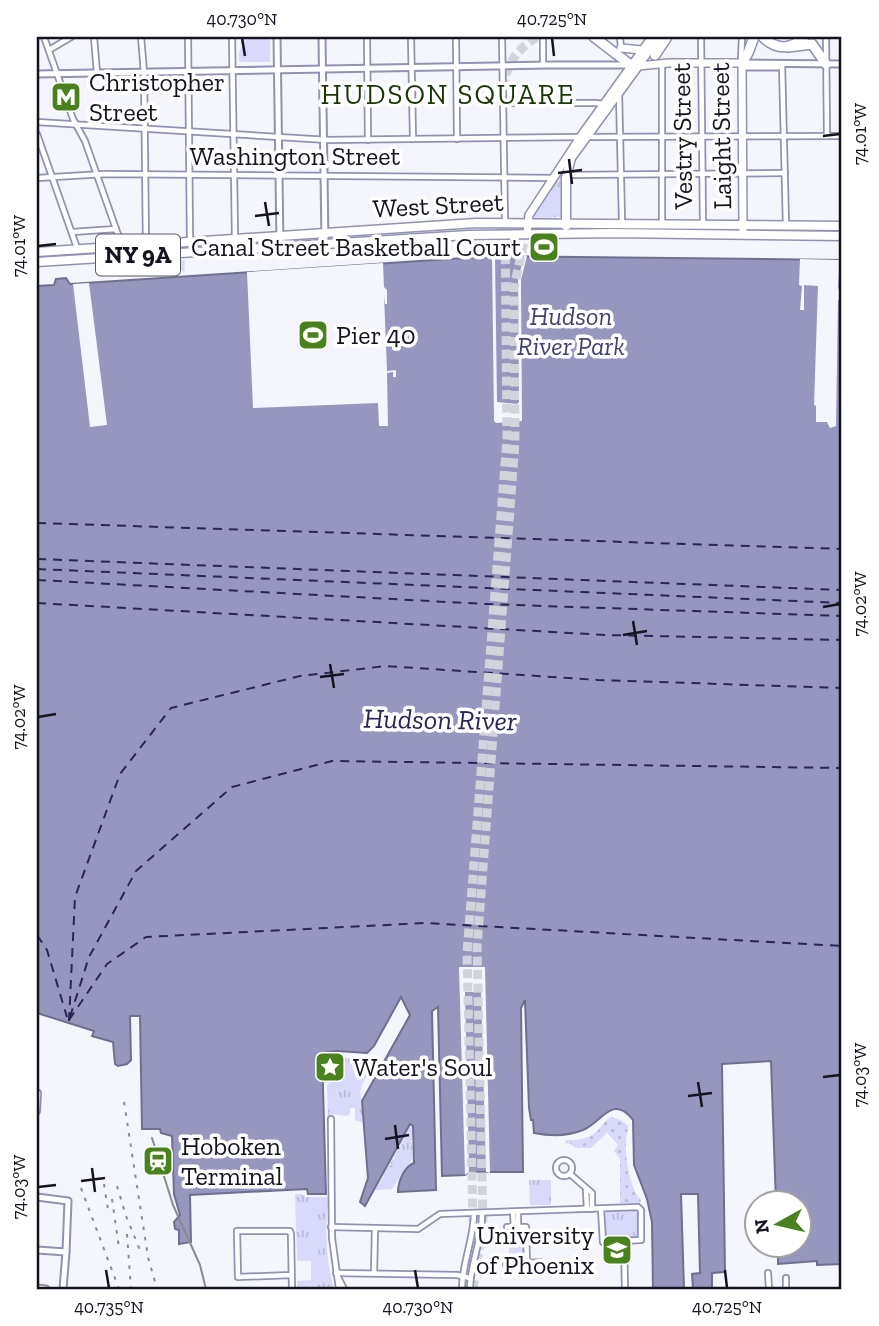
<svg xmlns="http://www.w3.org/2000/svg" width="879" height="1326" font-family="'Zilla Slab',serif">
<defs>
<pattern id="grass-tufts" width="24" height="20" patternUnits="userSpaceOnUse" patternTransform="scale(1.75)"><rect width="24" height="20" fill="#d9dafb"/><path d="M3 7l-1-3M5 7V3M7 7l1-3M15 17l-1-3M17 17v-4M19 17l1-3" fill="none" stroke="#b9bad7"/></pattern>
<pattern id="garden-dots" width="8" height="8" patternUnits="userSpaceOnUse" patternTransform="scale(1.75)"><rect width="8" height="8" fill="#d9dafb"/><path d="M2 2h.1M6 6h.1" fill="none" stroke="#b9bad7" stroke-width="1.8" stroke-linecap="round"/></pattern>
</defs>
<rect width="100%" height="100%" fill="#f5f5fd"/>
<g fill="url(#grass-tufts)">
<path d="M563 168V217L532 218 531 217Z"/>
<path d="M371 1056 377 1059C373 1069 363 1078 361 1089 359 1096 364 1115 364 1123L355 1120V1108H350V1114L347 1116 331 1114 328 1123 327 1086 335 1073 334 1057 368 1060Z"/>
<path d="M410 1126 412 1127V1140L410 1141 412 1142 413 1158 392 1189 375 1190 379 1183 381 1184 380 1182 383 1177 385 1178 383 1175 389 1165H392L390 1163 392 1159H395L394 1157 399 1146H402L400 1145 403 1140 405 1141 403 1139Z"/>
<path d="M529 1180H551V1205H530Z"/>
<path d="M295 1194H302L305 1197H329C325 1228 325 1259 334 1289H297V1281L311 1280V1261H297Z"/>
<path d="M605 1211H637L638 1237 606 1238Z"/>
<path d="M512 1229 524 1232 525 1261 523 1264H512L509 1261V1232Z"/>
</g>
<g fill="url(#garden-dots)">
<path d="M185 260 184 273 183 271 161 272V274L134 272 132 265Z"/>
<path d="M611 1117 621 1120 628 1126C628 1132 626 1137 626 1142 625 1156 630 1190 641 1200L640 1203H620V1159L614 1151 618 1145 607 1133 591 1148H576L571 1144 565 1143 566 1140C578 1140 591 1139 599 1129 604 1123 605 1120 611 1117Z"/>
</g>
<path fill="#d9dafb" d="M245 37H248L244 43 250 37H270V62H239V52L243 44 240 43Z"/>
<path fill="#9696be" stroke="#6f6f8f" stroke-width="2" d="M495 256 842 260V1264L817 1265V1261L778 1264V1246H798V1204L776 1203 771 1061 722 1064 725 1272 712 1273V1289H693L692 1274 700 1273 698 1194H681L684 1289H653L652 1222 647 1199 634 1165 633 1120C613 1093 601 1123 583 1130 568 1136 549 1136 534 1133L533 1120H531L529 1108 525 1000 521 1008 523 1172H469L465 1175 442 1176 438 1007 432 1011 436 1190 398 1192C398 1181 405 1166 414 1163L413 1126 410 1124 365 1206 360 1202 368 1178 362 1101 410 1015 401 997 374 1046 367 1053 337 1051 322 1053 326 1194H308L307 1189 190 1195 191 1242 179 1244V1230L175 1229 174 1222 180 1215 174 1194 172 1136 161 1133 160 1129H142L140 1016H130L131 1060 127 1064 118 1066 115 1064 113 1042 92 1036 94 1031 37 1013V286L54 285 56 279 66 278 70 284Z"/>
<g fill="#f5f5fd">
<path d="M524 255 527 256 521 280 522 421 496 423 494 421 492 256H495L497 402 517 404 519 402 518 280Z"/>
<path d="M800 259 842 260V269L839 270 838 290 840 285 841 290V300H838L836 426 830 428 827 422H816V406L814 405 818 286 804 285V310H800L802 286 799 285Z"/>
<path d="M383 263 384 287 387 290V304H385L384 295 387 371 396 370V377H393V372L387 373 388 426H379L378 403 253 408 247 272Z"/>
<path d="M89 283 107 425 90 427 73 284Z"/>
<path d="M459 967H485L490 1173 486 1172 481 992H465L469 1172 465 1175Z"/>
</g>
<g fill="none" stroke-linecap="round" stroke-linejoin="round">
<g stroke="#2b2557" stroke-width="2" stroke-dasharray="9 7" stroke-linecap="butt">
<path d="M37 523 842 549"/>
<path d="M37 559 842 590"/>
<path d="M37 569 842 603"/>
<path d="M37 580 485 604 842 616"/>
<path d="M37 603 606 635 842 640"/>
<path d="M37 935 47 950 67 1017"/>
<path d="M70 1017 89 957 136 871 232 787 332 761 842 768"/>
<path d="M69 1020 107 964 146 937 425 923 842 946"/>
<path d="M69 1021 75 897 120 774 171 708 300 676 386 666 598 680 842 688"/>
</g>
<g stroke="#d3d3dc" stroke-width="9" stroke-dasharray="9 4.5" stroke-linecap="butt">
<path d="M503 88C507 64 516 50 537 37"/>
<path d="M550 188 571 160"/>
<path d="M473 1221 467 953 507 438 505 218"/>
<path d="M483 1222 477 947 515 442 514 288 527 227"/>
<path d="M473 1289 481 1236"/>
</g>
<g stroke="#9192b3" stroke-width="8">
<g id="minor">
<path d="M44 37 73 119 85 141 122 246"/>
<path d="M94 37 97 73"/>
<path d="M141 37 144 72 146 244"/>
<path d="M188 37 190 241"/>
<path d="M232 37 235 238"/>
<path d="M367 37 368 140"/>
<path d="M411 37 413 139"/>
<path d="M456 37 457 139"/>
<path d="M502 37 505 222"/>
<path d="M543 37V65"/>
<path d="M620 37 621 48"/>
<path d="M701 37 703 226"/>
<path d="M826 37 827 136"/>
<path d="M49 50 71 37"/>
<path d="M741 60 742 37"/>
<path d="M782 64 786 225"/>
<path d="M662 67V223"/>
<path d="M619 92 622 222"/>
<path d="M503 103H596L603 104"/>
<path d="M37 122 328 140 579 137"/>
<path d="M37 134 77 248"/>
<path d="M588 137 842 136"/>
<path d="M567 175 785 173"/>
<path d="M37 178 104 174 553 178"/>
<path d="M72 232 116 229"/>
<path d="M37 1111 38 1093"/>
<path d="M331 1119 332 1238 339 1289"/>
<circle cx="564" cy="1168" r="8"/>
<path d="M570 1174 592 1193V1209"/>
<path d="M586 1190 587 1209"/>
<path d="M513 1212 514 1227"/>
<path d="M518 1212V1227"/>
<path d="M331 1227 418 1229 440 1214 638 1207 641 1210V1240L603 1242 601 1209"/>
<path d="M507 1227H526L527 1264"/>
<path d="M624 1242 625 1289"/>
<path d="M506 1265 540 1262"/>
<path d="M336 1273 457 1275 470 1278"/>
<path d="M374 1273 375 1228"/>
<path d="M768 1273 769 1289"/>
<path d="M291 1275 238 1277 237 1231H290L291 1234 292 1289"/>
<path d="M338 1277 344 1289"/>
<path d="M786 1278V1289"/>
<path d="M462 1289C462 1263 474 1239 474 1213"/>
<path d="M470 1289C470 1263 483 1239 482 1213"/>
</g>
</g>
<g stroke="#9192b3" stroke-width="9">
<g id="tertiary">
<path d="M322 37 325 243"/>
<path d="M37 1197 68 1201 66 1252"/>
<path d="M37 1288 46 1289"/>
</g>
</g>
<g stroke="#9192b3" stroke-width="9">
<g id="secondary">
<path d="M277 37 280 246"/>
<path d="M742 63 842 64"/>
<path d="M742 67H778L782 64"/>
<path d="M37 74 548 65H629"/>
<path d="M37 1250 66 1252 63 1289"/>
</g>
</g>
<g stroke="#9192b3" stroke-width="10">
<g id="primary">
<path d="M621 48 642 50"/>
<path d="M638 66 669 63H742L743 231"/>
<path d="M638 66 659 37"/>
<path d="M527 233 529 215 583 133 652 37"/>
</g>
</g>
<g stroke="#9192b3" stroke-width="11">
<g id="trunk">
<path d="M566 226V178L571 158 638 66"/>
<path d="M37 252 476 223 842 226"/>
<path d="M37 262 468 235 614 233 842 236"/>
</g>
</g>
<g stroke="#9192b3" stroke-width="12">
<g id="motorway">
<path d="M594 37 632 66"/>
<path d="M763 37C776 50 791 50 804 37"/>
<path d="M788 47 812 44 826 64"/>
<path d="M655 55 667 37"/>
<path d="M742 63 748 53 754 37"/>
</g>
</g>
<use href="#minor" stroke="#fff" stroke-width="4.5"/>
<use href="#tertiary" stroke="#fff" stroke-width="5"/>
<use href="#secondary" stroke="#fff" stroke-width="5"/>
<use href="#primary" stroke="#fff" stroke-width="7"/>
<use href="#trunk" stroke="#fff" stroke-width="8"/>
<use href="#motorway" stroke="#fff" stroke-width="9"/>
<path stroke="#8a8a94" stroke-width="2" d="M152 1138 173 1205 200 1265 206 1289"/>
<g stroke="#8a8a94" stroke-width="2" stroke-dasharray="3.5 7" stroke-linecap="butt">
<path d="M124 1102 148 1257 157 1289"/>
<path d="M104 1184 108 1210"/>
<path d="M117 1186 126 1216 142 1255"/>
<path d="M81 1188 119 1289"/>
<path d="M112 1199 119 1248"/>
<path d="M127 1234 131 1289"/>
</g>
</g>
<path fill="none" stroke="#141320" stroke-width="2.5" d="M242 38 245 56M552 38 554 56M823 136 840 134M569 159 572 184M558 173 582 170M265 202 269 226M255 216 279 213M38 246 56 244M823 607 840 604M633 621 637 645M623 635 647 631M330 664 334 688M320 677 344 674M38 717 56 714M823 1077 840 1075M698 1082 702 1107M688 1096 712 1093M395 1125 398 1149M385 1139 409 1135M92 1168 95 1192M81 1181 105 1178M38 1187 56 1185M106 1270 109 1288M415 1270 418 1288M725 1270 727 1288"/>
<defs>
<g id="metro-square" transform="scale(1.575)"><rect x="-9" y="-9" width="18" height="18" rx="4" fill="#49821d" stroke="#fff"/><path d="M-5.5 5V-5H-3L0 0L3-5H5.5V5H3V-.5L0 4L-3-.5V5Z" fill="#fff"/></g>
<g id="stadium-square" transform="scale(1.575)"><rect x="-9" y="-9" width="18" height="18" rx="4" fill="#49821d" stroke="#fff"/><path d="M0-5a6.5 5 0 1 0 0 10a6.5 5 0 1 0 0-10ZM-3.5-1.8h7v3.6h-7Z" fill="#fff"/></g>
<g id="sight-square" transform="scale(1.575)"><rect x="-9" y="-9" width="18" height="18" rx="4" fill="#49821d" stroke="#fff"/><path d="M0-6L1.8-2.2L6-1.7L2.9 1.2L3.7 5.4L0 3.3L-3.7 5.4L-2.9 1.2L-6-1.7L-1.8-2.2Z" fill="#fff"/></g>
<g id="station-square" transform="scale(1.575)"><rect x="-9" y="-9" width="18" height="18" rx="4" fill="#49821d" stroke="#fff"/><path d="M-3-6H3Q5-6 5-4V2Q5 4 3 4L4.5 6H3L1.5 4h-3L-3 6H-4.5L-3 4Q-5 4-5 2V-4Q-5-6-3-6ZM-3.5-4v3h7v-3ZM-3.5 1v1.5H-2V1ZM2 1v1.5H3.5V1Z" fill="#fff"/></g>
<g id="university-square" transform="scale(1.575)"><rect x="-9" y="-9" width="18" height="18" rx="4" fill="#49821d" stroke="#fff"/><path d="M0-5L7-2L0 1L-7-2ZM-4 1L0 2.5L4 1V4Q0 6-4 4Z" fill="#fff"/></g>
</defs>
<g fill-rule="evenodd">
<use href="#metro-square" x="66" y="97"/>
<use href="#stadium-square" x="544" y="247"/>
<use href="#stadium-square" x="313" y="335"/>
<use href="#sight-square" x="330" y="1067"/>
<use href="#station-square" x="158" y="1161"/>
<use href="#university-square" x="617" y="1250"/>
</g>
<g text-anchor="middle" stroke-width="7" stroke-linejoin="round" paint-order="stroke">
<rect fill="#fff" stroke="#5a5a63" stroke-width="2" x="96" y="234.5" width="84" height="41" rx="5"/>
<g font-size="24" font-weight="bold" fill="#141320">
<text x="138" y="263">NY 9A</text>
</g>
<g font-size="26" fill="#141320" stroke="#fff" text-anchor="start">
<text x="89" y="91">Christopher<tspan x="89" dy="30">Street</tspan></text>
<text x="521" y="256" text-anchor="end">Canal Street Basketball Court</text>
<text x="336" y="344">Pier 40</text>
<text x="353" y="1076">Water's Soul</text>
<text x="181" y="1155">Hoboken<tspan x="181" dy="30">Terminal</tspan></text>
<text x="594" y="1244" text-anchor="end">University<tspan x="594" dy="30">of Phoenix</tspan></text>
</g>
<g font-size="26" fill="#141320" stroke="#fff">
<text transform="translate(682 136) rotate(-91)" y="9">Vestry Street</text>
<text transform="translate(721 136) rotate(-91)" y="9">Laight Street</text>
<text x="295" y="165">Washington Street</text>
<text transform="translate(438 205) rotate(-3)" y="9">West Street</text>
</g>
<g font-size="26" font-style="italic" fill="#433f74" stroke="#fff">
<text x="571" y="325">Hudson<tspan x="571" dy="30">River Park</tspan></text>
</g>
<g font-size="28" letter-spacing="2" fill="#1b3606" stroke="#fff">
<text x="448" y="104">HUDSON SQUARE</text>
</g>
<g font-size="28" font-style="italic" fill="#2b2557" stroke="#fff">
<text transform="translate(440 719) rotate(1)" y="10">Hudson River</text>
</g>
</g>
<rect width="879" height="1326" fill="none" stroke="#ffffff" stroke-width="77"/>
<g transform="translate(778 1224) rotate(262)"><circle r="33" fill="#ffffff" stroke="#a1a1a6" stroke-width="2"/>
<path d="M0-5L12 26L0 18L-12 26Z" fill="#49821d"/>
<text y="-10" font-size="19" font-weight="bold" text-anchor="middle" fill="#141320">N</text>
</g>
<rect x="38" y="38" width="802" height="1250" fill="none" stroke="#141320" stroke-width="2.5"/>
<g font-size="18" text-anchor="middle" fill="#141320">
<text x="242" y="25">40.730°N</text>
<text x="552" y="25">40.725°N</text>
<text transform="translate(860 134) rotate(-90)" y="6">74.01°W</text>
<text transform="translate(19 246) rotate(-90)" y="6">74.01°W</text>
<text transform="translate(860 604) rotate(-90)" y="6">74.02°W</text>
<text transform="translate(19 717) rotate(-90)" y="6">74.02°W</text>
<text transform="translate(860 1075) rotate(-90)" y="6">74.03°W</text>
<text transform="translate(19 1187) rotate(-90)" y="6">74.03°W</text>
<text x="109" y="1313">40.735°N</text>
<text x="418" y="1313">40.730°N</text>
<text x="727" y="1313">40.725°N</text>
</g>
</svg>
